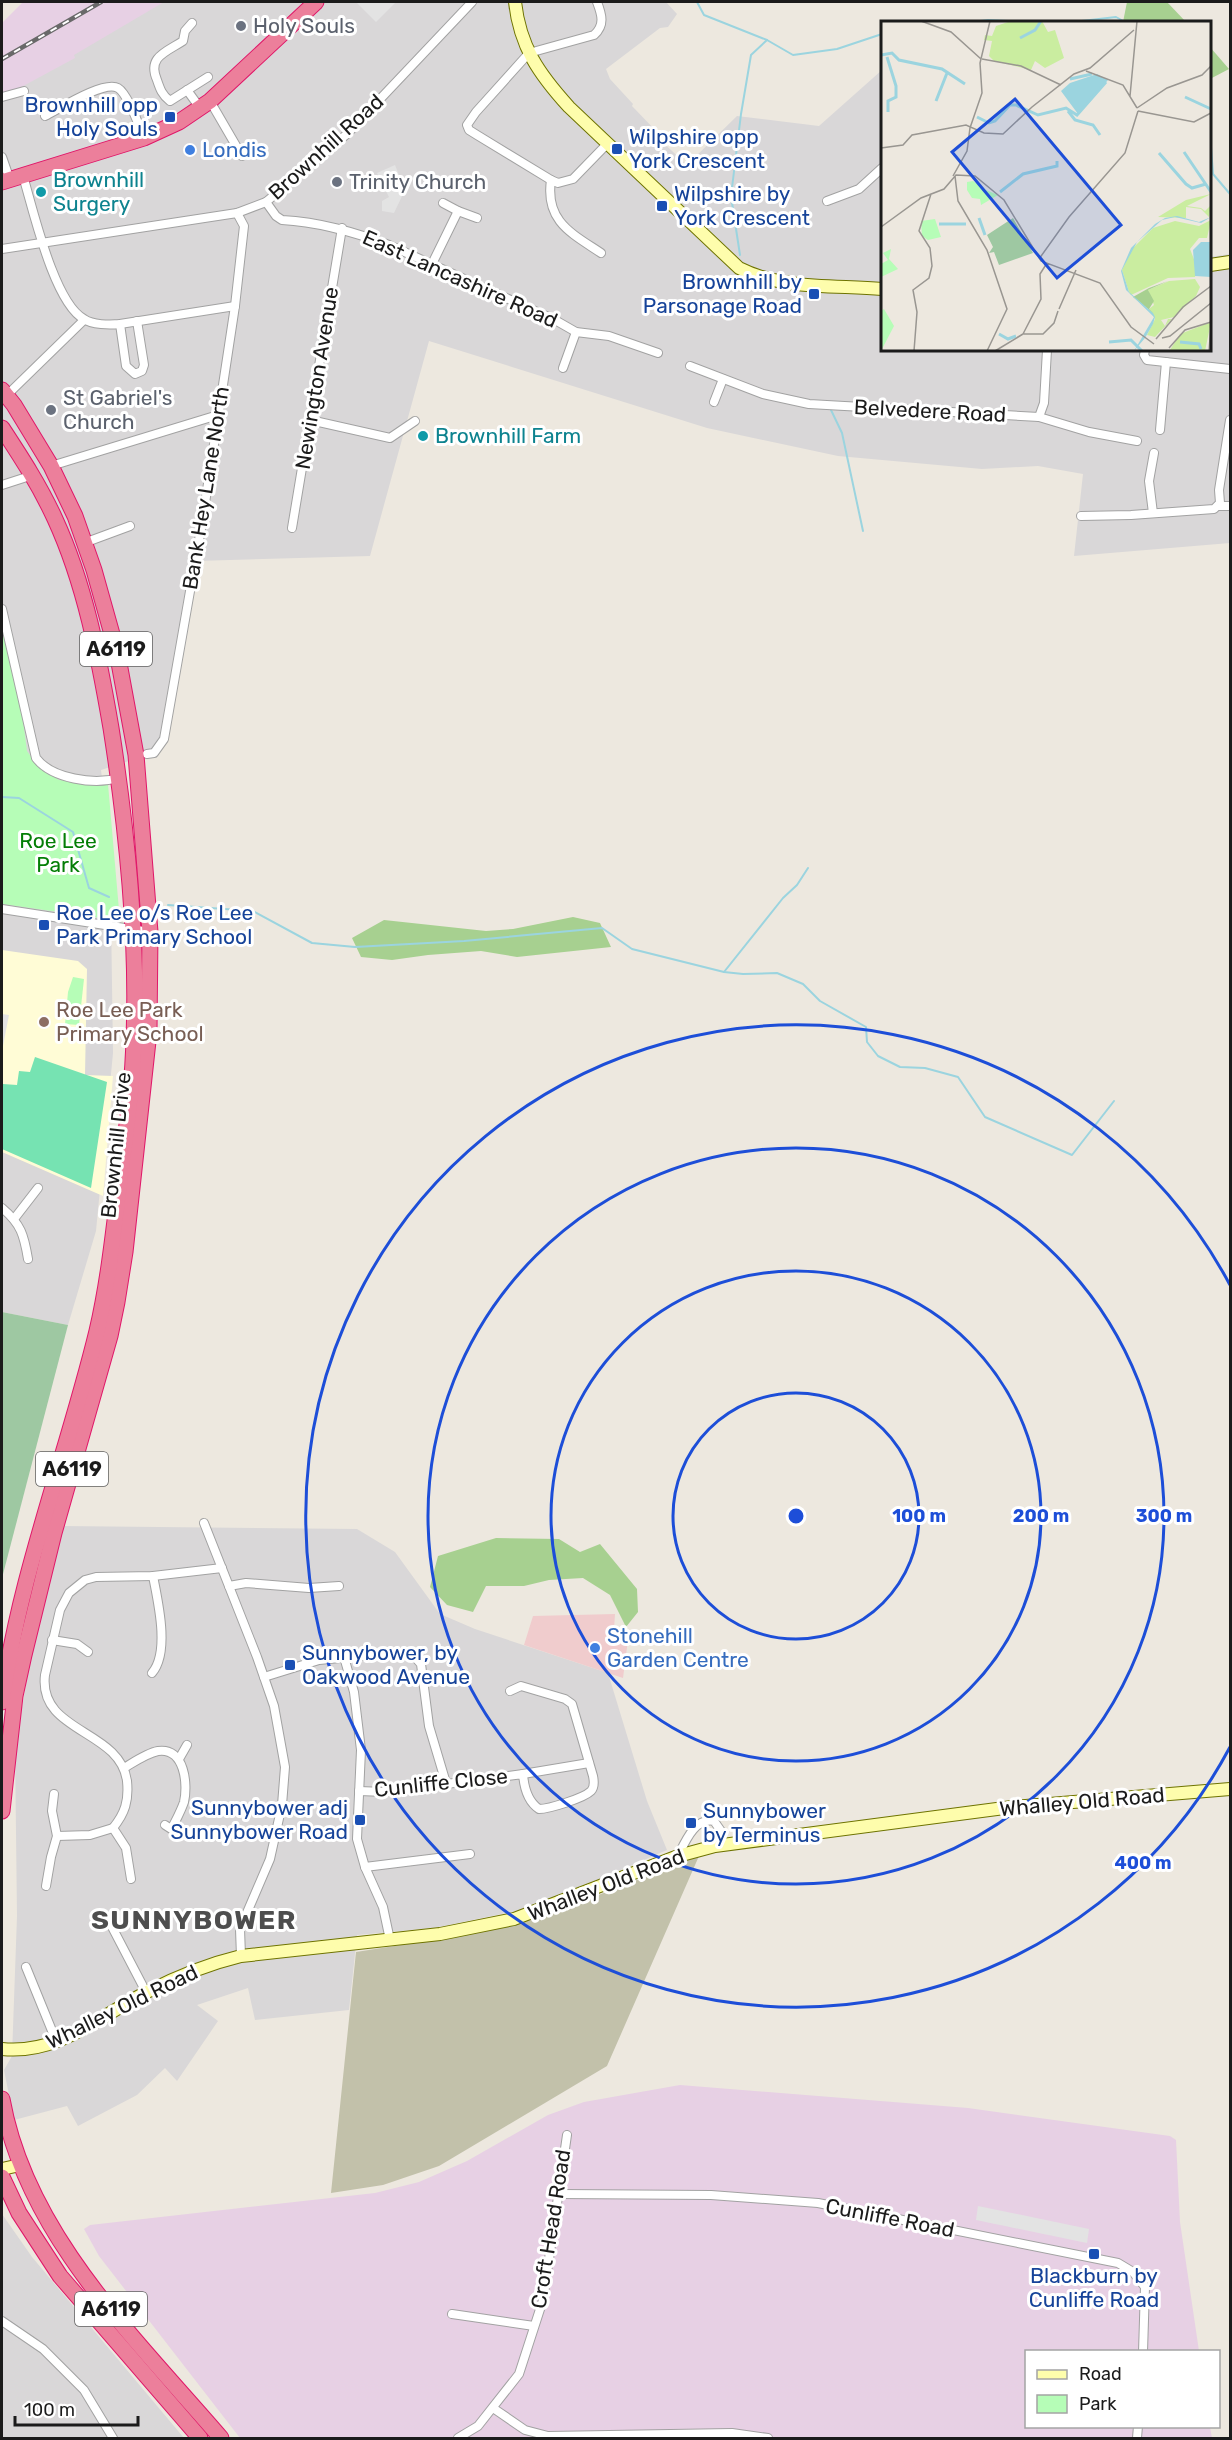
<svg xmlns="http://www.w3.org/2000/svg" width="1232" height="2440" font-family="Rubik,sans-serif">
<rect width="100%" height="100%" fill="#ede8df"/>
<g fill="#d9d7d8">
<path d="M137 2H666L677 14 668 27 660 28 606 69 610 79 633 104 632 106 658 133 656 136 687 165 737 116 819 126 882 70V350H1210V257L1230 254V543L1074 556 1083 474 1038 466 982 469 838 456 707 428 429 341 370 556 195 561 165 734 154 753 101 770 110 845 113 1053 96 1231 68 1325 2 1312V84Z"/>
<path d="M61 1526 357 1529 395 1552 440 1614 475 1629 608 1673 647 1801 667 1850 563 1895 521 1910 434 1928 357 1935 349 2010 255 2020 248 1988 197 2005 218 2021 177 2081 165 2068 137 2095 78 2126 67 2106 14 2120 4 2070 12 2056 17 1916 15 1748 32 1649Z"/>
<path d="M2 2214 32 2257 184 2438H2Z"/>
</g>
<path fill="#f0cccd" d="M615 1614 614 1629 629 1632 623 1678 524 1645 533 1616Z"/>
<g fill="#e7d0e4">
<path d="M23 2H164L74 55 75 58 14 91 2 93V23Z"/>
<path d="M680 2085 968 2108 1170 2136 1176 2140 1180 2222 1199 2351 1026 2352V2426L1210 2427 1212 2438H240L99 2256 84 2229 90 2225 375 2193 419 2182 467 2161 548 2115 584 2102Z"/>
</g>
<path fill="#fffcd6" d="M2 950 78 961 87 969 85 1075 113 1076 103 1196 2 1152Z"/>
<path fill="#c2c1aa" d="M699 1856 607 2066 439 2166 383 2185 331 2193 356 1952 478 1933 539 1918Z"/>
<g fill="#a7d090">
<path d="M1127 2H1167L1186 22H1123Z"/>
<path d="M1210 47 1229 69 1210 79Z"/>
<path d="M573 917 600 923 611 947 517 957 481 951 428 955 392 960 361 957 352 938 384 920 486 931 513 929Z"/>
<path d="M496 1538 559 1539 580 1552 600 1544 637 1589 638 1612 626 1627 610 1595 583 1578 549 1580 524 1586H486L473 1612 447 1605 430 1587 438 1556Z"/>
</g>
<path fill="#9ec8a2" d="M2 1312 68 1325 2 1578Z"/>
<g fill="#b6fdb7">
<path d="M2 623 21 705 27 751 37 765 59 780 108 784 119 910 115 920 2 904Z"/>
<path d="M73 977 84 979 79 1025 65 1024 68 992Z"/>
</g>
<path fill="#76e3b2" d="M35 1057 107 1082 91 1188 2 1149V1087L3 1084 17 1085 19 1071 30 1072Z"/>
<g fill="#e3e3e3">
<path d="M356 2H396L376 22Z"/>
<path d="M395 165 405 190 394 213 382 211V201L389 197 377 173Z"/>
<path d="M2 1014 9 1015 2 1051Z"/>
<path d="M978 2206 1089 2229 1087 2243 976 2220Z"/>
</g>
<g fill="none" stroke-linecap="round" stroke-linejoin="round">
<g stroke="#9bd4df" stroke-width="2">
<path d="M697 2 704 15 767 40 793 55 837 49 882 34"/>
<path d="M973 22 988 20 1031 22"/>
<path d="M1073 22 1116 17 1125 22"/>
<path d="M1210 134 1213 174 1230 194"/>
<path d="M740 255 731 196 741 114 751 55 767 40"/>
<path d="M831 410 842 433 863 531"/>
<path d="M2 797 19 798 73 832 89 888 109 897"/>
<path d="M168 905 253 911 312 943 355 947 464 941 602 928 632 949 724 972 743 974 777 973 803 984 820 1001 866 1027 867 1042 878 1056 900 1067 925 1068 958 1077 985 1117 1072 1155 1114 1101"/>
<path d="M724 972 783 898 797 885 808 868"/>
</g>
<g stroke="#a2a2a2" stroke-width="10">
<g id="street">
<path d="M192 23 185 31 183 41C166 52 147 57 157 80 160 89 162 95 170 101L208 77"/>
<path d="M187 90 200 108"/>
<path d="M2 97 24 91"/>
<path d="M210 101 242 156"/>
<path d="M45 116C59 109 104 80 118 88 128 94 139 126 144 138"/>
<path d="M2 157 10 180"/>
<path d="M23 176C33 209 54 303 84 319 92 325 110 325 120 324L235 306"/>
<path d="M551 180 477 135 469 130 467 125 476 112 529 53 594 35C605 25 602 15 597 2"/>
<path d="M827 201 859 189 882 168"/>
<path d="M266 202 276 216 282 220C320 222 354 232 389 245L555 320 576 332 609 336 658 353"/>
<path d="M443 203 458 211 477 218"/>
<path d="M2 249 237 213 266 202 347 134 472 2"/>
<path d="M601 253C571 233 545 221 551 180L558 183 573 179 608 143"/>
<path d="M432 264 458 211"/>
<path d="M120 324 126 366 135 374 142 371 144 365 137 321"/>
<path d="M1145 350 1144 355 1147 360 1230 369"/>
<path d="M690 366 763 394 809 404 1039 417 1089 432 1137 441"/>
<path d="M563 368 576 332"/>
<path d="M6 396 84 320"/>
<path d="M714 402 723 379"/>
<path d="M1039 417 1044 403 1047 350"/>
<path d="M310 420 390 438 415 421"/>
<path d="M1160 430 1166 362"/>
<path d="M51 466 218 415"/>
<path d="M2 485 33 475"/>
<path d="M1218 506H1230"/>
<path d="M1153 513 1149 481 1154 453"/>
<path d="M1081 516 1131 515 1214 509 1220 503 1219 490 1230 420"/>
<path d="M292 528 342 228"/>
<path d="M84 543 130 526"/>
<path d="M2 609 36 758C52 779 94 785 119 778"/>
<path d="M147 754 154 753 164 739 202 523 235 306 244 226 237 213"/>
<path d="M2 909 150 932"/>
<path d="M2 1208C21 1224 24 1235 28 1259"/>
<path d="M14 1219 38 1188"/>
<path d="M204 1523 257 1657 274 1706 285 1767 282 1805 270 1859 240 1929 241 1956"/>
<path d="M229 1586 246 1583 309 1588 339 1586"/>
<path d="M52 1640 77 1644 88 1652"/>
<path d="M344 1657 354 1692 361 1750 357 1839 365 1867 383 1907 390 1940"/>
<path d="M152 1673C170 1652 158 1602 153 1576"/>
<path d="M264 1677 319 1660 403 1652 413 1655 421 1664 429 1726 446 1783"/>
<path d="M179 1759 187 1745"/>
<path d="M124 1768C134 1762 147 1753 158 1751 185 1747 188 1785 184 1802 181 1811 176 1820 172 1828"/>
<path d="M523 1774 589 1763"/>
<path d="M359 1791 385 1792 523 1774C524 1787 527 1801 539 1809 549 1809 584 1798 591 1791 595 1787 594 1781 593 1776L572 1704 565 1699 521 1686 510 1691"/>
<path d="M165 1825 179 1834"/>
<path d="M113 1828C125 1813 129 1801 127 1781 120 1729 38 1733 45 1675L60 1610 69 1593 85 1580 96 1577 153 1576 222 1568"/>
<path d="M57 1836 90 1835 113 1828 126 1848 131 1879"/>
<path d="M678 1856C685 1842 695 1817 714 1821L721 1831 715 1846"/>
<path d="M365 1867 470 1854"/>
<path d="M46 1886 51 1857 57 1836 52 1811 54 1794"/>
<path d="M111 1925 146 1992"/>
<path d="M26 1967 57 2043"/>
<path d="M559 2194 711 2195 818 2203 1118 2263 1133 2272 1145 2287 1143 2352"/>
<path d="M452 2314 534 2326"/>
<path d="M2 2321 43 2349 84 2390 113 2438"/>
<path d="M493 2408 525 2430 548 2436 732 2433 768 2438"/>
<path d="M458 2438 478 2426 519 2374 543 2300 567 2135"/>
<path d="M1137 2438 1138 2426"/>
</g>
</g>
<g stroke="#6e7300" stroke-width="14">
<g id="secondary">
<path d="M515 2C520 47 539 74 569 107L739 268C782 290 836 285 882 289"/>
<path d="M1210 265 1230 262"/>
<path d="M2 2049C59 2055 99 2016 147 1992 178 1976 208 1964 241 1956L440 1934 514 1919 678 1856 715 1846 1012 1807 1230 1789"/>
<path d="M2 2169 20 2165"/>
</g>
</g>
<g stroke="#e01769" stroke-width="17">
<g id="highway">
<path d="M2 182 144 138 179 122 210 101 316 2"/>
<path d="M2 390 14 405 51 466 75 516 94 570 117 652 136 755 150 932 149 1032 125 1252 117 1302 110 1336 54 1533 24 1655 15 1696 2 1811"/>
<path d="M2 428C21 457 40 486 55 519 85 584 99 658 111 728 127 830 138 934 134 1037 133 1088 125 1138 119 1188 113 1236 108 1284 97 1331 67 1455 19 1575 2 1702"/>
<path d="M2 2099C26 2234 135 2338 221 2438"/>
<path d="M2 2177 19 2213 60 2276 200 2438"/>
</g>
</g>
<use href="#street" stroke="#fff" stroke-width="8"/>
<use href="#secondary" stroke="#fefdac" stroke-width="12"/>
<use href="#highway" stroke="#ec7f9b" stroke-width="15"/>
<g stroke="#696969" stroke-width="4.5">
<path id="rail" d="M2 59 101 2"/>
</g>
<use href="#rail" stroke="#fff" stroke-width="2" stroke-dasharray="7" stroke-linecap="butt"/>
</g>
<g fill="none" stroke="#1d4ed8" stroke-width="3">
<circle cx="796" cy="1516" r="123"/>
<circle cx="796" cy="1516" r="245"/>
<circle cx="796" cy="1516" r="368"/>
<path d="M1230 1747A491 491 0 1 1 1230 1285"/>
</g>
<g fill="#6b7280" stroke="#fff" stroke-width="2">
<circle cx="241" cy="26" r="6"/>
<circle cx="337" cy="182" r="6"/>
<circle cx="51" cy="410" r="6"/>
</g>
<g fill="#1a4fb4" stroke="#fff" stroke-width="2">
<rect x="164" y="111" width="12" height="12" rx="3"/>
<rect x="611" y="143" width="12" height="12" rx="3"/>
<rect x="656" y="200" width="12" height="12" rx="3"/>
<rect x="808" y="288" width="12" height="12" rx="3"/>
<rect x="38" y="919" width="12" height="12" rx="3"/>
<rect x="284" y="1659" width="12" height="12" rx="3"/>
<rect x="354" y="1814" width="12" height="12" rx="3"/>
<rect x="685" y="1817" width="12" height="12" rx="3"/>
<rect x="1088" y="2248" width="12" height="12" rx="3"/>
</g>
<g fill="#3f7fe0" stroke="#fff" stroke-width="2">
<circle cx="190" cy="150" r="6"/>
<circle cx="595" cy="1648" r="6"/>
</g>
<g fill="#0f9aa8" stroke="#fff" stroke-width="2">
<circle cx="41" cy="192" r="6"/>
<circle cx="423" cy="436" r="6"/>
</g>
<circle fill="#8d6e63" stroke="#fff" stroke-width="2" cx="44" cy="1022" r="6"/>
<g text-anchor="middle" stroke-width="6" stroke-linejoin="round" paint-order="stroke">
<g fill="#fff" stroke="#5f5f5f" stroke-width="1.5">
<rect x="80" y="632" width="72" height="34" rx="4.5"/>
<rect x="36" y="1452" width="72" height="34" rx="4.5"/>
<rect x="75" y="2292" width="72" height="34" rx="4.5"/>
</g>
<g font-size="20" font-weight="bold" fill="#1b1b1b">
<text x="116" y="656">A6119</text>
<text x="72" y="1476">A6119</text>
<text x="111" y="2316">A6119</text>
</g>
<g font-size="21" fill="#5b616d" stroke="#fff" text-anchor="start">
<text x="253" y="33">Holy Souls</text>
<text x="349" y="189">Trinity Church</text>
<text x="63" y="405">St Gabriel's<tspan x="63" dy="24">Church</tspan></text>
</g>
<g font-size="21" fill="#164399" stroke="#fff" text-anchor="start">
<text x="158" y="112" text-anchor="end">Brownhill opp<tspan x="158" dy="24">Holy Souls</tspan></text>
<text x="629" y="144">Wilpshire opp<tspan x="629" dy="24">York Crescent</tspan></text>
<text x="674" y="201">Wilpshire by<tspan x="674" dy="24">York Crescent</tspan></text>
<text x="802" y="289" text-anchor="end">Brownhill by<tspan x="802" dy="24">Parsonage Road</tspan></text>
<text x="56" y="920">Roe Lee o/s Roe Lee<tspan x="56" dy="24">Park Primary School</tspan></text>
<text x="302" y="1660">Sunnybower, by<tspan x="302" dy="24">Oakwood Avenue</tspan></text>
<text x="348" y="1815" text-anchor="end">Sunnybower adj<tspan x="348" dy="24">Sunnybower Road</tspan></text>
<text x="703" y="1818">Sunnybower<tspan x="703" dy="24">by Terminus</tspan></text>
<text x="1094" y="2283" text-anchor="middle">Blackburn by<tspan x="1094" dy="24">Cunliffe Road</tspan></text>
</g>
<g font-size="21" fill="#1b1b1b" stroke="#fff">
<text transform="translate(326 147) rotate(-42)" y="7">Brownhill Road</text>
<text transform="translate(460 279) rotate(24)" y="7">East Lancashire Road</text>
<text transform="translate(317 378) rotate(-81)" y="7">Newington Avenue</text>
<text transform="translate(930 411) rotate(3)" y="7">Belvedere Road</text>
<text transform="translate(206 488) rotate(-81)" y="7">Bank Hey Lane North</text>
<text transform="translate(116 1145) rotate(-84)" y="7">Brownhill Drive</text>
<text transform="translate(441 1783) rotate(-6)" y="7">Cunliffe Close</text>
<text transform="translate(1082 1802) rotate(-5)" y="7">Whalley Old Road</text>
<text transform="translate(606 1885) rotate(-21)" y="7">Whalley Old Road</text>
<text transform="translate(122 2007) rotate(-26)" y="7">Whalley Old Road</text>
<text transform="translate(890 2218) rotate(11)" y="7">Cunliffe Road</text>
<text transform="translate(551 2229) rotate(-81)" y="7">Croft Head Road</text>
</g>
<g font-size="21" fill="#366cbe" stroke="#fff" text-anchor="start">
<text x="202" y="157">Londis</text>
<text x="607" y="1643">Stonehill<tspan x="607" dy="24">Garden Centre</tspan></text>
</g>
<g font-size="21" fill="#0d838f" stroke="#fff" text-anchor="start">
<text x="53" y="187">Brownhill<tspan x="53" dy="24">Surgery</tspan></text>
<text x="435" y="443">Brownhill Farm</text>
</g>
<g font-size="21" fill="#047e06" stroke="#fff">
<text x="58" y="848">Roe Lee<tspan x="58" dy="24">Park</tspan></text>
</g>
<g font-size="21" fill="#785e54" stroke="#fff" text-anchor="start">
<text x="56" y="1017">Roe Lee Park<tspan x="56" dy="24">Primary School</tspan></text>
</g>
<g font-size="27" font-weight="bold" letter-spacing="1.5" fill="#4e4e4e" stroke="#fff">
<text x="194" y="1929">SUNNYBOWER</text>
</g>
</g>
<g transform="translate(881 21)">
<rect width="330" height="330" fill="#ede8df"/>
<path d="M161 0 167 11 174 9 183 37 164 47 154 40 150 49 113 40 108 35 111 20 103 19 104 14 111 15 115 5 130 0ZM330 173 306 185 320 187 324 190 330 184 328 196 320 188 305 186V197L277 196 305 179ZM330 199 326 217H318L309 228 316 246 314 256 287 257 250 274 248 271 241 249 251 228 272 207 294 200 318 205ZM314 258 319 266 315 275 293 296 280 299 284 305 287 298H291L274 316 266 314 274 298 268 288 273 284 267 269 288 260ZM330 301 324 330 289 329 299 313Z" fill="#caeda0"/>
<path d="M287 260 267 269 273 280 268 288 272 292 252 276 268 267Z" fill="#a7d090"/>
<path d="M132 197 152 232 118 244 113 231 108 232 112 226 106 214Z" fill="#9ec8a2"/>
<path d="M92 160 105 169 117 174 100 184 99 178 91 177 86 169V161ZM54 198 60 216 47 219 41 215 40 200ZM10 228 8 238 17 248 0 256V243L7 239 2 232ZM3 288 13 305 0 330V290Z" fill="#b6fdb7"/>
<path d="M216 53 227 59 197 93 180 70 189 62ZM296 195 318 201 330 196 320 202 294 196 281 199 256 221 241 249 248 271 272 292 274 296 272 303 264 317 253 330 273 296 245 269 240 250 250 227 274 203 284 197ZM320 221H330V256L314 255 312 229Z" fill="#9bd4df"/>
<path fill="none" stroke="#9bd4df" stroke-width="3" d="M139 17 154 9 160 0M0 34 11 32 18 39 61 48 84 63M6 36 15 65V76L7 80V91M189 58 211 53M304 76 330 88M55 80 66 52M187 90 194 99 212 104 219 114M96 96 108 102 114 100 129 84H135L157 94 185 87 196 94 225 61M303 131 330 171M278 132 305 163 311 167 325 163M119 171 142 153 176 145V140M98 197 104 214M58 203H85M118 313 127 318 135 315M228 321 250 319 261 330M299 321 318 323 320 328"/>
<path fill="none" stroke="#999691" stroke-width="1.5" d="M40 0 70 11 100 38M101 38 140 45 180 64M205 50 242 64 256 87M249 75 256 0M256 87 286 67 321 54 330 45M257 90 313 101 330 92M0 127 22 124 31 114 85 104 103 112 122 113 151 86 193 53 209 47 253 9M72 155 86 130 89 107 101 72 99 42 109 0M74 155 77 180 106 229 126 288 106 330M0 206 40 177 63 168 75 154 94 155 123 179 160 240 219 262 250 306 273 323M158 238 188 196 244 132 257 90M178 288 195 249M142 313 160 278 159 253 166 242M142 313H162L173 302 177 290M281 317 289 315 330 282M275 318 302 286 330 265M288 327 304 309 330 301M33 330 36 291 32 269 48 257 51 245 49 227 38 210 50 173M114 330 142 313M328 330 330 304"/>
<path fill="#1d4ed8" fill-opacity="0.15" stroke="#1d4ed8" stroke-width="3" d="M134 78 240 204 176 257 71 131Z"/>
<rect width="330" height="330" fill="none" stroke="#1b1b1b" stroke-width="3"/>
</g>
<circle cx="796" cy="1516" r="9" fill="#1d4ed8" stroke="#fff" stroke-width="3"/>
<g font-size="18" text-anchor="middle" font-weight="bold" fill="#1d4ed8" stroke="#fff" stroke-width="6" stroke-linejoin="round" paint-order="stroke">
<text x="919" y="1522">100 m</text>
<text x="1041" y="1522">200 m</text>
<text x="1164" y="1522">300 m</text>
<text x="1143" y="1869">400 m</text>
</g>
<rect width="1232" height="2440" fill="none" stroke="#1b1b1b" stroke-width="6"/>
<rect x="1025" y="2350" width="195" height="78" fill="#ffffff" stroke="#a4a4a4" stroke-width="1.5"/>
<rect x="1037" y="2370" width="30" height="9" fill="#fefdac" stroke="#a4a4a4" stroke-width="1.5"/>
<text x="1079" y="2380" font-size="18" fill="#1b1b1b">Road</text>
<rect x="1037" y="2395" width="30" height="18" fill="#b6fdb7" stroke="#a4a4a4" stroke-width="1.5"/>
<text x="1079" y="2410" font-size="18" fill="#1b1b1b">Park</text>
<path d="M15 2416v9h123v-9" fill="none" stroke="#1b1b1b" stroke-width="3"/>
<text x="24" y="2416" font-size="18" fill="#1b1b1b" stroke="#ffffff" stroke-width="4.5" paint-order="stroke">100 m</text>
</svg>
